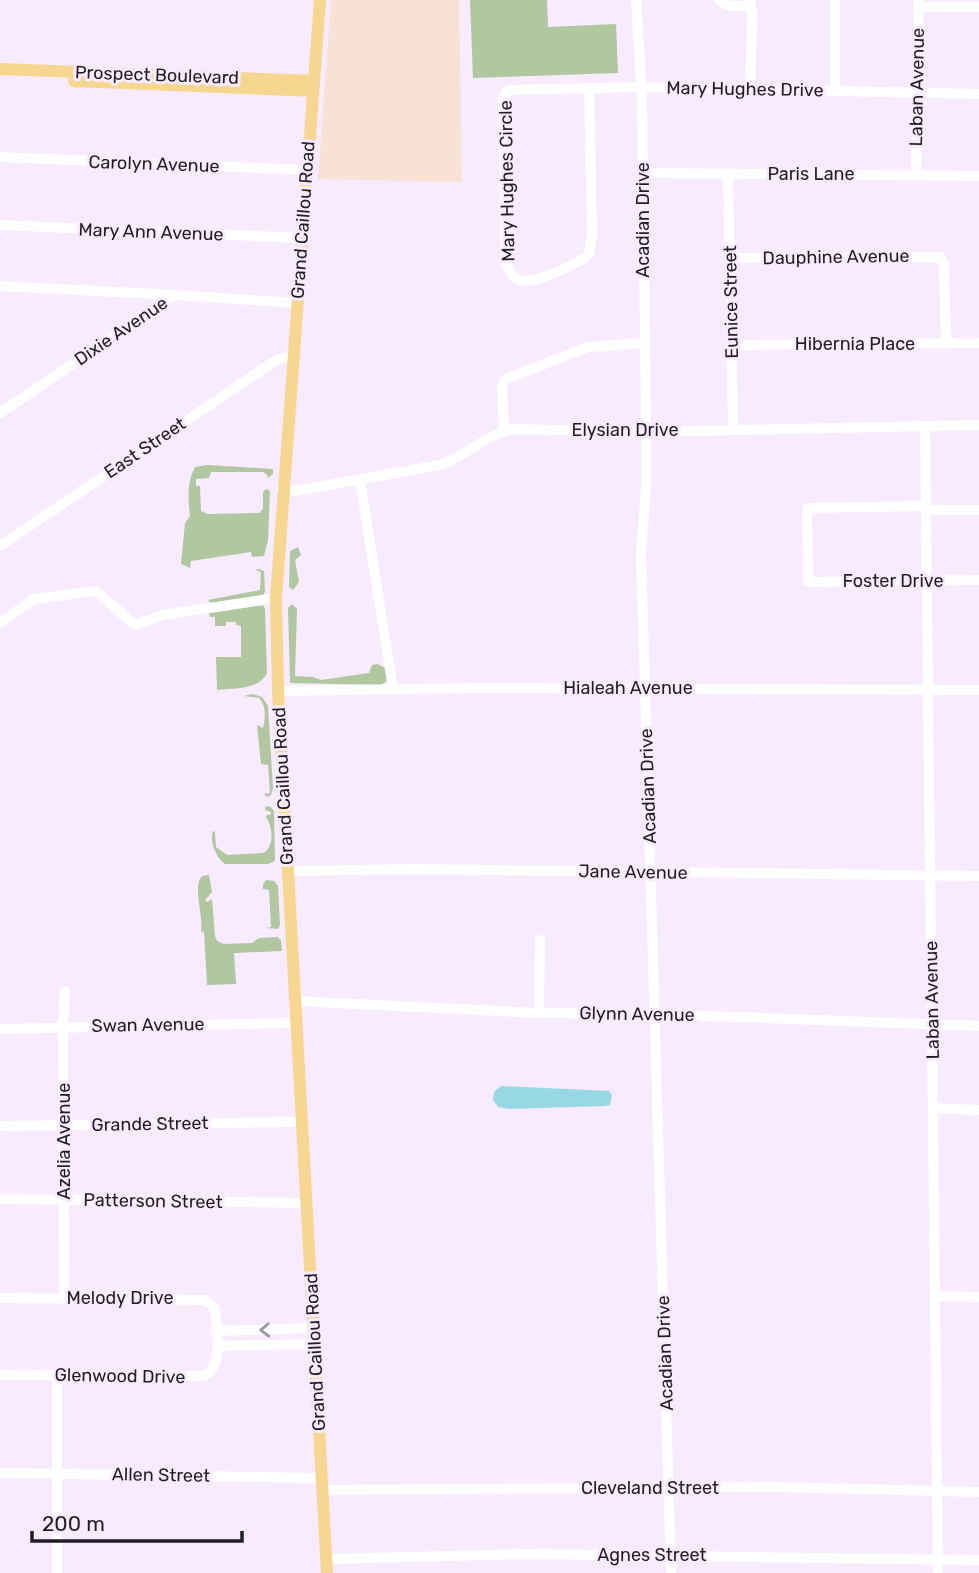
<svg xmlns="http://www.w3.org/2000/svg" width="979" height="1573" font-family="Rubik,sans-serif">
<rect width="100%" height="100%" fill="#f8eaff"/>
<path fill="#f7e2d3" d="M331 0H459L462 182 318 179Z"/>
<g fill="#b0c79f">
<path d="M470 0H547L548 27 616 24 618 73 473 78Z"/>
<path d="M207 465 273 469V474L268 478 267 475 263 472H211L209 478 196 479V486H200L201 511 208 514 259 513 263 509V492L266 489 270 491 268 540 264 556 252 557 251 552 191 561 190 568 181 564 185 523 190 516C188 499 187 482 195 467Z"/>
<path d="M298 547 301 555 295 560 299 582 293 590 289 587 290 551Z"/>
<path d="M259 569 264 571 265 592 263 595 211 603 208 600 260 590 261 572 255 570Z"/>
<path d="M292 604 297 609 295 676 313 677 321 680 369 673 372 665 378 664 385 668 387 681 381 685 290 683 288 608Z"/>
<path d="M263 605 265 609 267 673C259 690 234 688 217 690L216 657H241V626L236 625V622H226V626H215V617H210L209 613Z"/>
<path d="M252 694 262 697 268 706 273 788 271 795 267 797 264 794 270 793 268 765 261 764 257 725 263 728C265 720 267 706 259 698L244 696Z"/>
<path d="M266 806 271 807 274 811 275 861 268 864H225C216 858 209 841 213 831L215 832 216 847 227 855 263 853C275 847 273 825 265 816L271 814V812L265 810Z"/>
<path d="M209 875 212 892 205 900 207 902 212 899 215 936 217 941 224 944 252 943 259 938 278 937 281 941 282 951 234 953 236 984 207 985 204 932 201 931C204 917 192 886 202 876Z"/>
<path d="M266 880 274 881 278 886 280 925 278 929 266 928 271 927 269 890 263 889V884Z"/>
</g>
<path fill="#97d8e4" d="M501 1086 609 1091 612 1095 610 1105 605 1106 508 1109 498 1107 493 1100 494 1092Z"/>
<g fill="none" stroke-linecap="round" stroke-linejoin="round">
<g stroke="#fff" stroke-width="10">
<path d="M636 0 642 97 646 427V487L641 553 671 1573"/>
<path d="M719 0 729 6H751"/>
<path d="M750 0 752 18 750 89"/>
<path d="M918 7H979"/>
<path d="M589 88 592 235 589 254C581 263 539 281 526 281 516 281 509 273 506 264L503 99 507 91 510 90 641 87 979 94"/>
<path d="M835 91V0"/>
<path d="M0 157 308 170"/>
<path d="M643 173 979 176"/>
<path d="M728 173 733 430"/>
<path d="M916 174 919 0"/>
<path d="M0 225 301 238"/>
<path d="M730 258 940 257 944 264 946 343"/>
<path d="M0 286 175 295"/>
<path d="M732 345 979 343"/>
<path d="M0 413 175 295 297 303"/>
<path d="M925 426 938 1573"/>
<path d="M504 431 502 388 503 381 508 378 588 347 644 343"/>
<path d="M360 480 393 689"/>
<path d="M282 489 295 491 440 465C466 457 486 434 513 429L646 432 979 425"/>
<path d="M926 506 807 508 808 582 979 580"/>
<path d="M926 510H979"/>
<path d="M0 546 278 359 293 357"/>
<path d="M0 623 34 599 96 591 135 625 163 615 276 598"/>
<path d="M278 691 479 688 979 690"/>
<path d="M287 871 415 869 979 876"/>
<path d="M295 1001 539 1013 654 1014 979 1026"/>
<path d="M539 1013 540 940"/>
<path d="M0 1029 295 1023"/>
<path d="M933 1108 979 1110"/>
<path d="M0 1126 301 1122"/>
<path d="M0 1199 306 1203"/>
<path d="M936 1296 979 1297"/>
<path d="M0 1298 205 1300 214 1308C218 1327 224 1366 204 1376L0 1375"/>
<path d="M64 1298 63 1027 65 991"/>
<path d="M216 1331 314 1328"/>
<path d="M217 1346 314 1344"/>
<path d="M0 1473 321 1478"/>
<path d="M322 1490 775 1487 979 1492"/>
<path d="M326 1559 526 1554 979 1560"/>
<path d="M57 1573V1375"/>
</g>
<g stroke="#f7d78f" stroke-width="12">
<path d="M320 0 276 598 278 691 327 1573"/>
<path d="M0 69 314 81"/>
<path d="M74 81 313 91"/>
</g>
</g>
<defs><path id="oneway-chevron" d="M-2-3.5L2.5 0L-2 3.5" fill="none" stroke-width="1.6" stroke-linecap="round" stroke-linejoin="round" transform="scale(1.75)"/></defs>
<use stroke="#9c999c" href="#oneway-chevron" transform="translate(265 1330) rotate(178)"/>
<g text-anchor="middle" stroke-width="6" stroke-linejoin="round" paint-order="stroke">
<g font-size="18" fill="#221d24" stroke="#f8eaff">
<text transform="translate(157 75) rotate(2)" y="6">Prospect Boulevard</text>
<text transform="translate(917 87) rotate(-89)" y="6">Laban Avenue</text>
<text transform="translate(745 89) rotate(1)" y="6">Mary Hughes Drive</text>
<text transform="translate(154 164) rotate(2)" y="6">Carolyn Avenue</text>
<text x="811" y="180">Paris Lane</text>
<text transform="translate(507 181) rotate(-91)" y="6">Mary Hughes Circle</text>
<text transform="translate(303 220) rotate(-86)" y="6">Grand Caillou Road</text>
<text transform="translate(643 220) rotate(-90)" y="6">Acadian Drive</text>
<text transform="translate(151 232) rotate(2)" y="6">Mary Ann Avenue</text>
<text transform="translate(836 257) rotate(-1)" y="6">Dauphine Avenue</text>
<text transform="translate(731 302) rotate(-91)" y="6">Eunice Street</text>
<text transform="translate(121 331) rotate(-34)" y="6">Dixie Avenue</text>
<text x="855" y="350">Hibernia Place</text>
<text x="625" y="436">Elysian Drive</text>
<text transform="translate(145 448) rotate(-34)" y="6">East Street</text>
<text x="893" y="587">Foster Drive</text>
<text x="628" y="694">Hialeah Avenue</text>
<text transform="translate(283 786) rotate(-93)" y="6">Grand Caillou Road</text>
<text transform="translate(648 786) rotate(-92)" y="6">Acadian Drive</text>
<text transform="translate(633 872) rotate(1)" y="6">Jane Avenue</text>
<text transform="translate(932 1000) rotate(-91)" y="6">Laban Avenue</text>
<text transform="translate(637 1014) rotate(1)" y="6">Glynn Avenue</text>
<text transform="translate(148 1025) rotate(-1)" y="6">Swan Avenue</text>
<text transform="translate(150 1124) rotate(-1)" y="6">Grande Street</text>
<text transform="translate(64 1141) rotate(-90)" y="6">Azelia Avenue</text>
<text transform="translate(153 1201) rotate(1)" y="6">Patterson Street</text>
<text x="120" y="1304">Melody Drive</text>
<text transform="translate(315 1352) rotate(-93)" y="6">Grand Caillou Road</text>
<text transform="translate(665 1353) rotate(-92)" y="6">Acadian Drive</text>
<text transform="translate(120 1376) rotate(1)" y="6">Glenwood Drive</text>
<text transform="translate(161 1475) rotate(1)" y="6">Allen Street</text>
<text x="650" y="1494">Cleveland Street</text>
<text x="652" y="1561">Agnes Street</text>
</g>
</g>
<path d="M32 1531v10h210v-10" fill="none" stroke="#221d24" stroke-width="3.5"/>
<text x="42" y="1531" font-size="21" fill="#221d24" stroke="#f8eaff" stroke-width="5" paint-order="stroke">200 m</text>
</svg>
